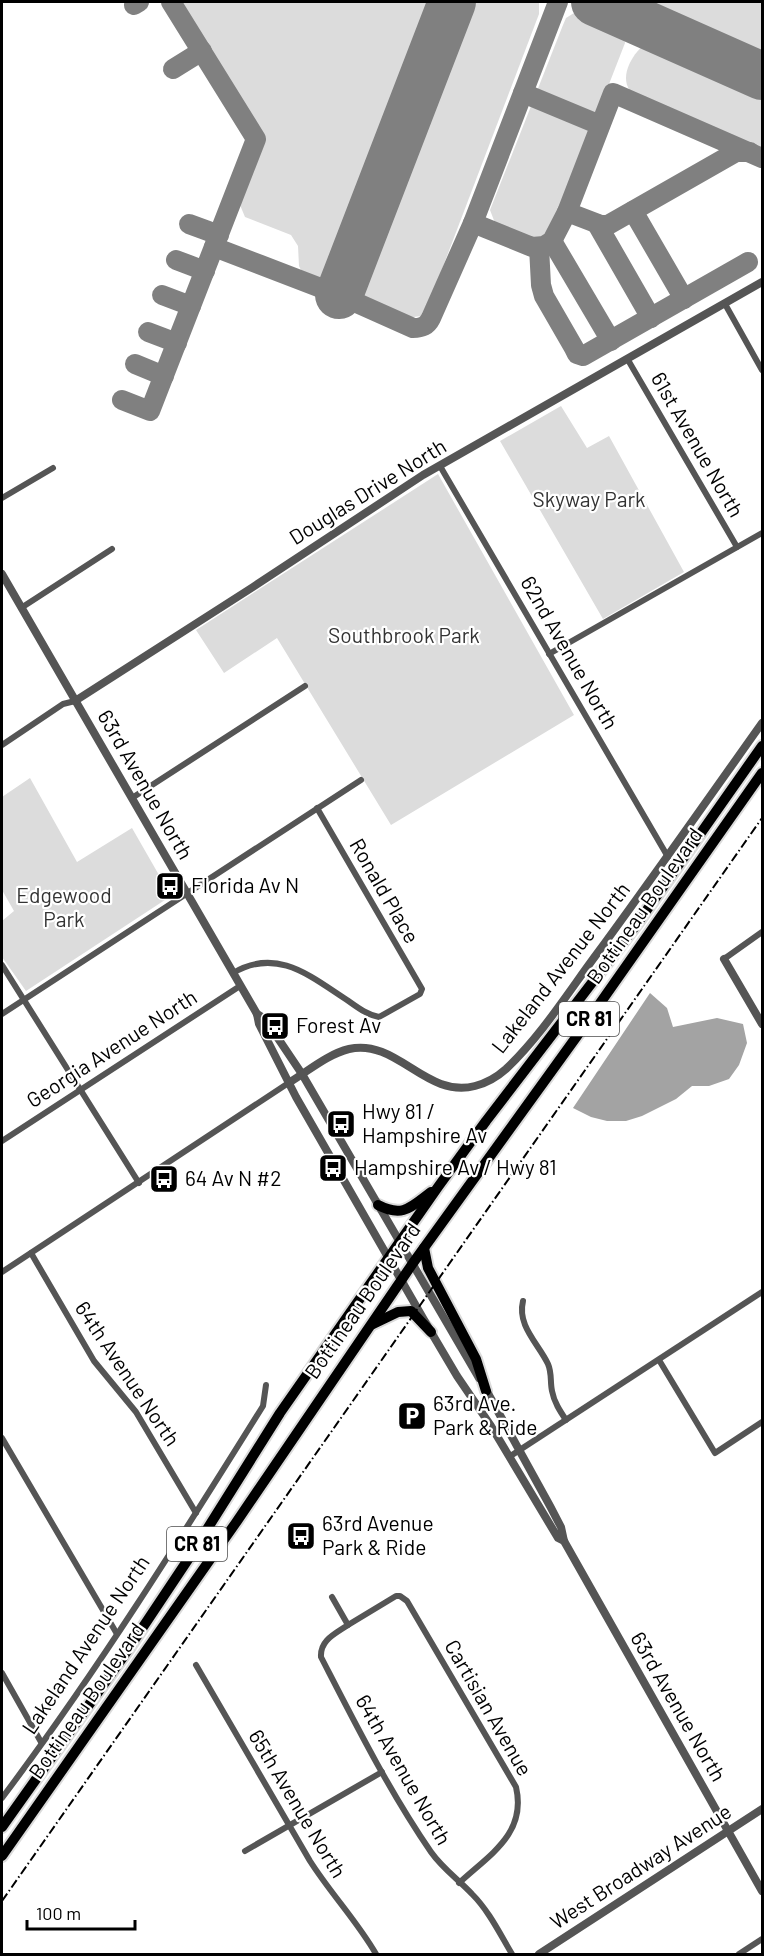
<svg xmlns="http://www.w3.org/2000/svg" width="764" height="1956" font-family="Barlow,sans-serif">
<rect width="100%" height="100%" fill="#fff"/>
<g fill="#dcdcdc">
<path d="M179 2H437L332 275 321 282 303 274 299 266 298 246 291 235 245 217 240 205 262 148 256 128Z"/>
<path d="M467 2H539V14L431 298 421 316 406 318 376 305 364 299 358 286Z"/>
<path d="M620 2H762V63L629 5Z"/>
<path d="M574 13 589 16 618 29 623 32 625 43 551 233 546 238 535 241 495 223 490 210 563 25 566 18Z"/>
<path d="M645 44 657 45 762 90V149L632 93C618 79 631 55 645 44Z"/>
<path d="M561 406 587 448 609 436 684 572 603 619 500 441Z"/>
<path d="M438 474 574 715 391 825 277 638 224 673 196 630Z"/>
<path d="M30 778 77 862 132 828 171 896 26 991 2 957V921L14 911 2 890V797Z"/>
</g>
<path fill="#a3a3a3" d="M650 993 667 1008 673 1027 717 1018 743 1024 747 1043 739 1065 729 1079 709 1086H692L676 1099 642 1116 626 1121H607L591 1117 573 1108Z"/>
<g fill="none" stroke-linecap="round" stroke-linejoin="round">
<g stroke="#808080" stroke-width="20">
<path d="M134 5 139 2"/>
<path d="M173 69 202 51"/>
<path d="M523 93 600 125"/>
<path d="M633 211 684 299"/>
<path d="M567 212 601 225H608L736 152H750"/>
<path d="M473 223 532 247 544 246 552 241 567 212 613 93 762 158"/>
<path d="M189 224 219 235"/>
<path d="M597 224 651 318"/>
<path d="M552 241 611 341"/>
<path d="M214 247 339 295 413 328C422 328 427 326 431 318L473 223 558 2"/>
<path d="M539 247 541 285 544 296 574 348 577 354 583 356 748 262"/>
<path d="M176 260 205 271"/>
<path d="M162 295 191 306"/>
<path d="M148 332 177 343"/>
<path d="M135 364 164 376"/>
<path d="M122 400 150 411 256 139 171 2"/>
</g>
<g stroke="#808080" stroke-width="48">
<path d="M595 2 762 76"/>
<path d="M339 295 452 2"/>
</g>
<g stroke="#dbdbdb" stroke-width="14">
<g id="trunk">
<path d="M378 1205C403 1218 411 1207 431 1192"/>
<path d="M424 1248 428 1268 476 1359 486 1391"/>
<path d="M373 1324 398 1312 411 1311 431 1332"/>
<path d="M2 1827 123 1657 189 1558 280 1413 438 1187 486 1121 637 924 762 746"/>
<path d="M2 1856 235 1524 413 1263 577 1036 762 773"/>
</g>
</g>
<g stroke="#555" stroke-width="6">
<path d="M725 304 762 370"/>
<path d="M628 360 737 547"/>
<path d="M440 466 668 857"/>
<path d="M2 498 53 468"/>
<path d="M21 608 112 549"/>
<path d="M549 654 762 533"/>
<path d="M2 745 63 704 75 701"/>
<path d="M132 798 305 686"/>
<path d="M724 959 762 932"/>
<path d="M2 965 139 1183"/>
<path d="M233 973C277 947 310 976 347 1000 357 1007 367 1015 379 1017L420 994 422 989 317 808"/>
<path d="M2 1014 361 780"/>
<path d="M2 1141 240 986"/>
<path d="M31 1253 94 1361 136 1412 196 1513"/>
<path d="M2 1272 290 1082"/>
<path d="M523 1301C517 1326 538 1343 548 1364 552 1373 550 1382 552 1391 554 1402 560 1411 566 1420"/>
<path d="M659 1360 715 1453 762 1422"/>
<path d="M2 1438 117 1634"/>
<path d="M509 1457 762 1292"/>
<path d="M332 1597 348 1625C335 1634 320 1640 321 1657 355 1723 389 1791 431 1852 443 1869 458 1879 472 1894 489 1911 500 1934 512 1954"/>
<path d="M348 1625 396 1596H400L407 1601 516 1787C527 1834 489 1855 459 1883"/>
<path d="M196 1665 310 1861C331 1894 357 1921 376 1954"/>
<path d="M2 1673 41 1742"/>
<path d="M2 1798C96 1673 180 1539 263 1406L266 1385"/>
<path d="M245 1851 382 1772"/>
<path d="M739 1954 762 1939"/>
</g>
<g stroke="#555" stroke-width="8">
<path d="M2 574 257 1014 259 1024 296 1097 431 1332 457 1376 491 1426 558 1538 564 1541"/>
<path d="M75 701 253 587 423 475 762 282"/>
<path d="M724 959 762 1024"/>
<path d="M257 1014 265 1019 302 1074 479 1378"/>
<path d="M290 1082C308 1071 328 1054 349 1049 397 1038 426 1099 475 1086 487 1083 497 1077 506 1069 542 1035 569 991 599 951 654 876 708 799 762 723"/>
<path d="M485 1388 550 1506 561 1527 564 1541 762 1891"/>
<path d="M539 1954 762 1809"/>
</g>
<use href="#trunk" stroke="#000" stroke-width="10"/>
<path stroke="#000" stroke-width="2" stroke-dasharray="9 3 1.5 3" stroke-linecap="butt" d="M2 1901 762 818"/>
</g>
<defs>
<g id="bus-square" transform="scale(1.5)"><rect x="-9" y="-9" width="18" height="18" rx="4" fill="#000" stroke="#fff"/><path d="M-5-6H5V4H4V6H2V4H-2V6H-4V4H-5ZM-3.5-4V0h7V-4ZM-3.5 1.2v1.5H-2V1.2ZM2 1.2v1.5H3.5V1.2Z" fill="#fff"/></g>
<g id="parking-square" transform="scale(1.5)"><rect x="-9" y="-9" width="18" height="18" rx="4" fill="#000" stroke="#fff"/><path d="M-3.5-5.5H1a3.5 3.5 0 0 1 0 7H-1V5.5H-3.5ZM-1-3.4V-.6H.8a1.4 1.4 0 0 0 0-2.8Z" fill="#fff"/></g>
</defs>
<g fill-rule="evenodd">
<use href="#bus-square" x="170" y="886"/>
<use href="#bus-square" x="275" y="1026"/>
<use href="#bus-square" x="341" y="1124"/>
<use href="#bus-square" x="333" y="1168"/>
<use href="#bus-square" x="164" y="1179"/>
<use href="#parking-square" x="412" y="1416"/>
<use href="#bus-square" x="301" y="1536"/>
</g>
<g text-anchor="middle" stroke-width="4.5" stroke-linejoin="round" paint-order="stroke">
<g fill="#fff" stroke="#4c4c4c" stroke-width="1.5">
<rect x="559" y="1002" width="60" height="34" rx="4.5"/>
<rect x="167" y="1527" width="60" height="34" rx="4.5"/>
</g>
<g font-size="20" font-weight="bold" fill="#000">
<text x="589" y="1026">CR 81</text>
<text x="197" y="1551">CR 81</text>
</g>
<g font-size="21" fill="#000" stroke="#fff">
<text transform="translate(697 445) rotate(60)" y="7">61st Avenue North</text>
<text transform="translate(368 492) rotate(-32)" y="7">Douglas Drive North</text>
<text transform="translate(569 653) rotate(60)" y="7">62nd Avenue North</text>
<text transform="translate(145 785) rotate(60)" y="7">63rd Avenue North</text>
<text transform="translate(384 891) rotate(60)" y="7">Ronald Place</text>
<text transform="translate(645 906) rotate(-55)" y="7">Bottineau Boulevard</text>
<text transform="translate(561 968) rotate(-52)" y="7">Lakeland Avenue North</text>
<text transform="translate(112 1049) rotate(-33)" y="7">Georgia Avenue North</text>
<text transform="translate(363 1301) rotate(-55)" y="7">Bottineau Boulevard</text>
<text transform="translate(127 1374) rotate(56)" y="7">64th Avenue North</text>
<text transform="translate(86 1645) rotate(-56)" y="7">Lakeland Avenue North</text>
<text transform="translate(87 1701) rotate(-55)" y="7">Bottineau Boulevard</text>
<text transform="translate(678 1707) rotate(60)" y="7">63rd Avenue North</text>
<text transform="translate(488 1708) rotate(60)" y="7">Cartisian Avenue</text>
<text transform="translate(403 1770) rotate(60)" y="7">64th Avenue North</text>
<text transform="translate(297 1804) rotate(59)" y="7">65th Avenue North</text>
<text transform="translate(641 1867) rotate(-33)" y="7">West Broadway Avenue</text>
</g>
<g font-size="21" fill="#333" stroke="#fff">
<text x="589" y="507">Skyway Park</text>
<text x="404" y="643">Southbrook Park</text>
<text x="64" y="903">Edgewood<tspan x="64" dy="24">Park</tspan></text>
</g>
<g font-size="21" fill="#000" stroke="#fff" text-anchor="start">
<text x="191" y="893">Florida Av N</text>
<text x="296" y="1033">Forest Av</text>
<text x="362" y="1119">Hwy 81 /<tspan x="362" dy="24">Hampshire Av</tspan></text>
<text x="354" y="1175">Hampshire Av / Hwy 81</text>
<text x="185" y="1186">64 Av N #2</text>
<text x="433" y="1411">63rd Ave.<tspan x="433" dy="24">Park &amp; Ride</tspan></text>
<text x="322" y="1531">63rd Avenue<tspan x="322" dy="24">Park &amp; Ride</tspan></text>
</g>
</g>
<rect width="764" height="1956" fill="none" stroke="#000000" stroke-width="6"/>
<path d="M27 1920v9h108v-9" fill="none" stroke="#000000" stroke-width="3"/>
<text x="36" y="1920" font-size="18" fill="#000000" stroke="#ffffff" stroke-width="4.5" paint-order="stroke">100 m</text>
</svg>
